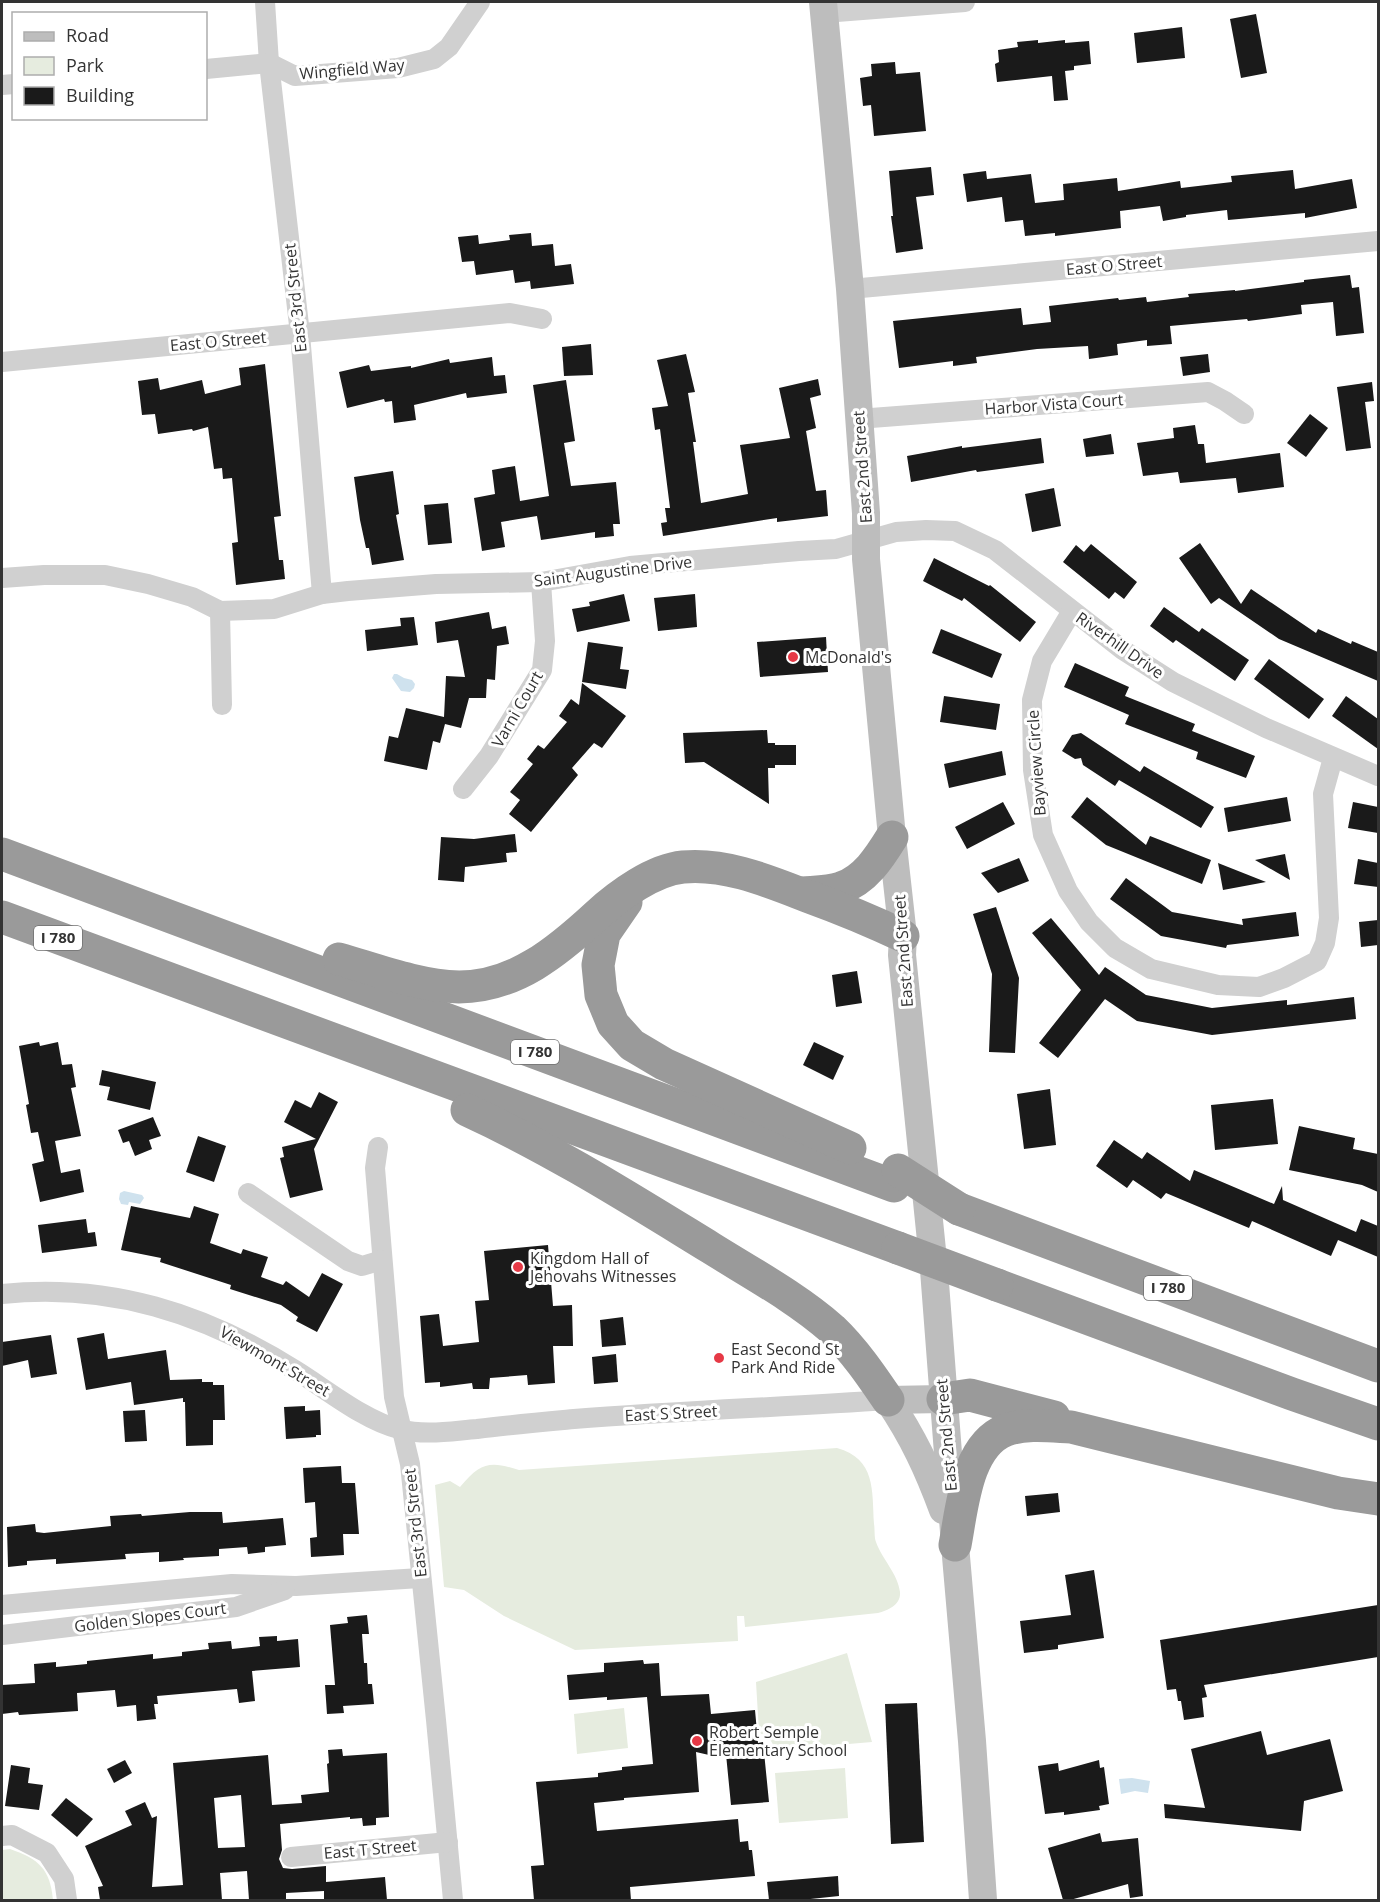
<svg xmlns="http://www.w3.org/2000/svg" width="1380" height="1902" font-family="'Open Sans',sans-serif">
<rect width="100%" height="100%" fill="#fff"/>
<g fill="#e6ecdf">
<path d="M837 1448C876 1459 872 1490 874 1524 875 1529 874 1537 876 1542 882 1559 898 1574 900 1592 901 1605 888 1610 878 1613L745 1627 744 1616H737L738 1641 575 1650 504 1616 464 1590 444 1587 435 1485 450 1481 460 1487C481 1462 490 1461 519 1470Z"/>
<path d="M847 1653 872 1742 825 1746 819 1742 816 1746 776 1750 771 1741 759 1732 756 1682Z"/>
<path d="M624 1708 628 1748 577 1754 574 1714Z"/>
<path d="M845 1768 848 1818 779 1823 775 1773Z"/>
<path d="M10 1849C39 1859 50 1869 53 1900H2V1850Z"/>
</g>
<g fill="#cfe2ee">
<path d="M394 674H397L404 678 412 680 415 684 414 688 410 692 401 691 392 678Z"/>
<path d="M124 1191 142 1195 144 1198 140 1204 129 1202 128 1205 121 1204 119 1199 120 1193Z"/>
<path d="M1132 1778 1150 1781 1148 1793 1135 1791 1121 1794 1119 1779Z"/>
</g>
<g fill="#1a1a1a" fill-rule="evenodd">
<path d="M1256 14 1267 73 1241 78 1230 19Z"/>
<path d="M1182 27 1185 58 1137 63 1134 33Z"/>
<path d="M1038 40V43L1065 40V43L1089 41 1091 64 1074 66V70L1065 71 1068 100 1054 101 1052 76 997 82 995 64 999 62 998 50 1018 47 1017 42Z"/>
<path d="M895 62 896 74 920 72 926 131 874 136 871 105 863 106 860 78 872 76 871 64Z"/>
<path d="M931 167 934 195 916 197 923 249 896 253 891 216H893L889 171Z"/>
<path d="M1293 170 1295 189 1352 179 1357 208 1305 218V213L1228 220 1227 210 1186 215V217L1163 221 1160 206 1120 211 1121 228 1055 236V233L1025 236 1023 220 1005 222 1002 197 967 202 963 174 986 171 987 179 1031 174 1035 203 1064 200 1063 184 1117 178 1118 191 1180 181 1181 188 1232 182 1231 176Z"/>
<path d="M531 233 532 246 553 244 555 266 571 264 574 284 531 289 530 281 515 283 513 270 476 275 474 261 462 262 458 237 478 235 479 244 510 240 509 235Z"/>
<path d="M1350 275 1352 288 1359 287 1364 333 1336 336 1333 302 1301 305 1302 314 1248 321 1247 319 1170 326 1172 344 1147 346V340L1117 344 1118 355 1089 359 1088 346 1037 349 976 357 977 363 953 366V361L899 368 893 321 1021 308 1023 325 1051 322 1049 306 1118 298 1119 300 1146 297 1147 302 1189 297 1188 294 1235 290V291L1304 282V280Z"/>
<path d="M591 344 593 375 564 376 562 347Z"/>
<path d="M686 354 695 392 688 393 696 442H693L701 503 748 494 740 445 790 438 779 388 818 379 821 395 810 398 816 428 806 431 816 491 826 490 828 516 777 522V518L663 536 661 523 667 522 665 508H670L660 429 655 430 652 408 668 406 657 360Z"/>
<path d="M1208 354 1210 372 1183 376 1180 357Z"/>
<path d="M492 357 494 376 505 375 507 393 467 398 466 393 414 405 416 420 394 423 392 401 385 402 384 399 347 408 339 372 369 365 371 371 411 366V368L449 359 450 363Z"/>
<path d="M265 364 281 516 274 517 279 560H283L285 579 236 585 232 543 238 542 232 478 223 479 222 468 214 469 208 427 193 431 192 429 158 434 155 414 142 415 138 381 158 378 160 390 202 380 205 394 241 385 239 368Z"/>
<path d="M566 380 575 441 564 443 571 486 616 482 620 524H613L614 536 595 538V532L541 540 537 516 501 522 505 547 482 551 474 498 495 494 492 470 515 466 520 501 549 496 533 385Z"/>
<path d="M1372 382 1374 401 1365 402 1371 448 1346 451 1337 387Z"/>
<path d="M1310 414 1328 428 1306 457 1287 443Z"/>
<path d="M1195 425 1198 444H1204L1206 463 1280 453 1284 487 1238 493 1236 478 1180 483 1178 472 1143 476 1137 443 1174 438 1173 428Z"/>
<path d="M1111 434 1114 454 1086 457 1083 439Z"/>
<path d="M1041 438 1044 463 977 472 976 470 911 482 907 456 962 446V448Z"/>
<path d="M393 471 399 514 396 515 404 560 372 565 369 548H366L360 520 354 477Z"/>
<path d="M1054 488 1061 526 1032 532 1025 494Z"/>
<path d="M448 503 452 543 428 545 424 505Z"/>
<path d="M1200 543 1241 604 1251 589 1316 633 1318 629 1351 644 1352 641 1378 652V681L1279 639 1219 598 1211 604 1179 558Z"/>
<path d="M1091 544 1137 582 1124 599 1115 592 1109 599 1063 562 1076 545 1084 552Z"/>
<path d="M934 558 989 586 990 585 1036 622 1020 642 964 598 962 601 923 581Z"/>
<path d="M624 594 630 621 577 632 572 609 590 606 589 602Z"/>
<path d="M695 594 697 627 658 631 654 598Z"/>
<path d="M1164 607 1199 632 1202 628 1249 660 1235 681 1176 640 1173 643 1150 626Z"/>
<path d="M489 612 492 629 506 626 509 644 497 646 495 680 487 679 486 698H469L461 728 445 724 440 743 433 741 427 770 384 761 389 736 398 738 406 708 444 717 446 676 465 677 458 640 437 643 435 622Z"/>
<path d="M414 617 418 645 367 651 365 630 401 626 400 618Z"/>
<path d="M941 629 1002 654 992 678 932 653Z"/>
<path d="M826 637 828 672 760 677 757 642Z"/>
<path d="M588 642 623 647 620 669 629 670 626 689 582 682Z"/>
<path d="M1269 659 1324 699 1309 719 1254 679Z"/>
<path d="M1075 663 1129 687 1125 696 1195 724 1192 731 1255 756 1246 778 1196 759 1198 752 1125 724 1129 715 1064 687Z"/>
<path d="M582 683 626 716 602 748 594 743 572 768 578 775 531 832 509 814 520 800 510 792 533 764 527 759 538 745 544 749 567 722 559 716 571 699 579 705Z"/>
<path d="M944 696 1000 704 996 730 940 722Z"/>
<path d="M1346 696 1378 719V749L1332 716Z"/>
<path d="M767 730 768 743H775V745H796V765H775V768H768L769 804 704 762 685 763 683 733Z"/>
<path d="M1081 733 1140 772 1144 766 1214 807 1201 828 1119 780 1115 786 1083 765 1081 758 1075 759 1062 751 1072 735Z"/>
<path d="M1002 751 1006 775 949 788 944 764Z"/>
<path d="M1087 797 1146 845 1150 836 1211 860 1202 884 1106 845 1071 817Z"/>
<path d="M1287 797 1291 821 1228 832 1224 808Z"/>
<path d="M1003 802 1015 824 967 849 955 827Z"/>
<path d="M1353 802 1378 807V833L1348 828Z"/>
<path d="M515 834 517 852 506 853 507 862 465 867 464 882 438 880 441 837 474 839Z"/>
<path d="M1285 854 1290 880 1255 860Z"/>
<path d="M1019 858 1029 881 998 893 981 873Z"/>
<path d="M1358 859 1378 863V887L1354 884Z"/>
<path d="M1218 863 1266 882 1223 890Z"/>
<path d="M1126 878 1172 912 1243 925 1242 919 1296 912 1299 936 1227 945 1226 948 1161 936 1110 899Z"/>
<path d="M996 907 1019 978 1015 1053 989 1052 992 974 973 914Z"/>
<path d="M1051 918 1099 975 1105 967 1146 995 1212 1008 1287 1000V1005L1354 997 1356 1019 1212 1035 1137 1021 1105 999 1058 1058 1039 1043 1081 990 1032 933Z"/>
<path d="M1378 920V945L1361 947 1359 922Z"/>
<path d="M857 971 862 1003 836 1007 832 975Z"/>
<path d="M39 1042 40 1046 58 1042 62 1065 72 1064 76 1087 71 1088 81 1136 55 1141 61 1173 80 1169 84 1192 40 1202 32 1164 44 1161 38 1132 31 1133 26 1105 29 1104 19 1046Z"/>
<path d="M814 1042 844 1056 833 1080 803 1065Z"/>
<path d="M102 1070 156 1082 150 1110 107 1100 110 1087 99 1085Z"/>
<path d="M1050 1089 1056 1145 1024 1149 1017 1094Z"/>
<path d="M319 1092 338 1102 314 1149 323 1190 290 1198 280 1158 284 1157 282 1147 316 1139 284 1122 295 1100 311 1108Z"/>
<path d="M1273 1099 1278 1144 1215 1150 1211 1105Z"/>
<path d="M153 1117 161 1136 149 1140 152 1149 135 1156 129 1141 123 1143 118 1130Z"/>
<path d="M1299 1126 1355 1138 1353 1149 1378 1154V1192L1362 1185 1289 1170Z"/>
<path d="M198 1136 226 1146 214 1182 186 1172Z"/>
<path d="M1114 1140 1142 1159 1147 1152 1190 1181 1194 1170 1274 1204 1282 1186 1283 1200 1356 1232 1361 1219 1378 1226V1257L1338 1240 1331 1256 1252 1221 1249 1228 1166 1193 1161 1199 1133 1180 1127 1188 1096 1166Z"/>
<path d="M131 1206 190 1218 194 1206 219 1214 210 1243 241 1254 243 1249 268 1257 261 1277 283 1285 286 1281 309 1297 322 1273 343 1284 317 1332 296 1321 298 1317 281 1305 230 1289 231 1285 160 1262 161 1258 121 1250Z"/>
<path d="M86 1219 88 1233 95 1232 97 1246 42 1253 38 1225Z"/>
<path d="M548 1245 553 1306 572 1305 573 1346H553L555 1383 528 1385 527 1375 490 1378 489 1389H473L472 1383 440 1387V1382L425 1383 420 1316 439 1314 443 1346 479 1342 475 1301 489 1300 484 1251Z"/>
<path d="M623 1317 626 1345 602 1347 600 1320Z"/>
<path d="M104 1333 108 1359 166 1350 170 1380 202 1379V1382H213V1385H224L225 1420H213V1445L186 1446 185 1402H183V1398L134 1405 131 1382 86 1390 77 1338Z"/>
<path d="M51 1335 57 1374 31 1378 28 1360 2 1366V1342Z"/>
<path d="M616 1354 618 1382 594 1384 592 1357Z"/>
<path d="M305 1406V1411L320 1410 321 1435H316V1437L286 1439 284 1407Z"/>
<path d="M145 1410 147 1441 125 1442 123 1411Z"/>
<path d="M341 1466 342 1483H355L359 1534H343L344 1555 311 1557 310 1538 317 1537 315 1502 305 1503 303 1468Z"/>
<path d="M1058 1493 1060 1512 1027 1516 1025 1496Z"/>
<path d="M190 1512H222L223 1523 283 1518 286 1545 265 1547V1552L248 1554 247 1547 219 1549V1556L183 1558 184 1560 159 1562V1552L125 1554 126 1559 56 1564V1559L27 1561V1565L8 1567 7 1527 35 1524 36 1532 44 1533 111 1526 110 1516 141 1514 142 1516Z"/>
<path d="M1094 1570 1104 1638 1058 1645V1649L1024 1653 1020 1621 1071 1615 1065 1575Z"/>
<path d="M1378 1605V1657L1204 1685 1207 1697 1202 1698 1204 1717 1184 1720 1181 1701H1178L1176 1689 1167 1690 1160 1640Z"/>
<path d="M367 1615 369 1634H362L364 1663H367L368 1684H372L374 1704 343 1706 344 1713 327 1714 325 1685H335L330 1625 348 1623 347 1617Z"/>
<path d="M277 1636V1641L298 1639 300 1667 252 1671 255 1701 239 1703 237 1689 157 1696 158 1704H154L156 1719 137 1721 136 1705 117 1707 115 1690 77 1693 78 1711 19 1715 18 1712 2 1714V1685L35 1683 34 1664 56 1662V1667L87 1664V1661L153 1654V1659L182 1656V1652L209 1649 208 1643 231 1641 232 1649 260 1646 259 1637Z"/>
<path d="M643 1660 644 1664 659 1663 661 1696 709 1694 711 1714 755 1710 758 1743 763 1742 769 1802 731 1805 725 1744 709 1755 696 1752 699 1792 624 1798V1800L594 1803 597 1831 738 1819 740 1842 748 1841 749 1850H752L755 1876 630 1887 631 1900H534L531 1866 544 1865 536 1782 598 1777V1773L622 1770V1767L653 1764 647 1697 607 1700V1697L569 1700 567 1675 604 1672V1663Z"/>
<path d="M917 1703 924 1842 891 1844 885 1704Z"/>
<path d="M1261 1731 1267 1755 1330 1739 1343 1791 1304 1801 1301 1831 1165 1818 1164 1804 1205 1808 1191 1749Z"/>
<path d="M342 1749 343 1756 387 1753 389 1817 376 1818V1825L363 1826 362 1818 350 1819V1817L280 1824 282 1850 279 1859 283 1868 292 1869 326 1866V1882L385 1877 387 1900H324V1891L286 1893V1900H249L247 1871 220 1873 222 1900H100L98 1887 103 1886 85 1846 132 1825 125 1811 145 1802 152 1818 157 1816 152 1887 183 1885 173 1763 268 1755 272 1805 302 1803 301 1795 329 1792 327 1764 329 1763 328 1750ZM241 1795 245 1847 218 1848 214 1798Z"/>
<path d="M125 1760 132 1773 114 1783 107 1769Z"/>
<path d="M1099 1760 1100 1768 1104 1767 1109 1804 1099 1806 1100 1810 1064 1815V1812L1045 1814 1038 1766 1058 1763 1059 1771Z"/>
<path d="M11 1765 30 1768 28 1783 43 1785 39 1810 5 1806Z"/>
<path d="M66 1798 93 1819 77 1837 51 1815Z"/>
<path d="M1100 1833 1102 1842 1138 1838 1143 1896 1130 1898 1128 1884 1070 1900H1063L1048 1848Z"/>
<path d="M838 1876 839 1896 801 1900H769L767 1882Z"/>
</g>
<g fill="none" stroke-linecap="round" stroke-linejoin="round">
<g stroke="#d0d0d0" stroke-width="20">
<path d="M265 2 269 63 300 334 322 594"/>
<path d="M824 13 965 2"/>
<path d="M206 69 269 63 295 76 398 68 434 59 449 47 480 2"/>
<path d="M2 85 14 84"/>
<path d="M850 289 1378 241"/>
<path d="M2 362 510 313 542 319"/>
<path d="M858 419 1208 392 1225 401 1244 414"/>
<path d="M2 578 44 575H105L148 584 192 597 220 611 274 609 322 594 348 591 436 584 541 582 630 566 799 551 836 549 896 532 926 530 955 531 995 550 1123 650 1173 682 1266 728 1378 776"/>
<path d="M220 611 222 705"/>
<path d="M1072 611 1042 661 1032 700 1033 770 1043 835 1068 891 1089 922 1115 948 1151 969 1218 985 1259 987 1284 978 1317 961 1325 943 1329 918 1323 794 1333 758"/>
<path d="M463 789 489 756 542 670 545 641 541 582"/>
<path d="M378 1147 375 1168 394 1397 410 1464 436 1720 453 1900"/>
<path d="M248 1193 348 1261 362 1266 382 1260"/>
<path d="M2 1294C110 1283 204 1313 295 1370 326 1389 365 1421 399 1429 425 1436 451 1431 477 1429 509 1425 542 1422 574 1419 678 1411 783 1407 888 1400"/>
<path d="M2 1605 232 1584 296 1586 420 1578"/>
<path d="M2 1635 236 1607 285 1590"/>
<path d="M2 1836 12 1835 47 1853 64 1879 67 1900"/>
<path d="M291 1857 448 1842"/>
</g>
<g stroke="#bdbdbd" stroke-width="28">
<path d="M823 2 850 289 866 513V559L892 837 903 936 902 955 934 1270 955 1545 972 1741 983 1900"/>
<path d="M888 1400C913 1437 928 1469 943 1510"/>
<path d="M888 1400 943 1399"/>
</g>
<g stroke="#9a9a9a" stroke-width="33">
<path d="M2 854 894 1186"/>
<path d="M803 893C815 892 830 892 841 888 865 880 879 858 892 837"/>
<path d="M626 902 604 934 598 965 601 995 613 1024 632 1045 664 1064 850 1148"/>
<path d="M2 917 898 1248"/>
<path d="M339 959C377 970 419 986 459 987 515 987 558 951 597 915 619 895 653 870 683 867 726 863 768 881 807 896 840 908 872 921 903 936"/>
<path d="M467 1110C552 1149 631 1199 711 1248 751 1273 797 1298 832 1329 854 1350 871 1375 888 1400"/>
<path d="M959 1209 1378 1366"/>
<path d="M997 1285 1292 1394 1378 1424"/>
<path d="M943 1399 970 1395 1054 1417"/>
<path d="M955 1545C962 1509 966 1445 1006 1430 1026 1423 1050 1426 1071 1427L1338 1493 1378 1499"/>
</g>
<g stroke="#9a9a9a" stroke-width="33">
<path d="M898 1170 959 1209"/>
<path d="M898 1248 997 1285"/>
</g>
</g>
<g fill="#e63946" stroke="#fff" stroke-width="2">
<circle cx="793" cy="657" r="6"/>
<circle cx="518" cy="1267" r="6"/>
<circle cx="719" cy="1358" r="6"/>
<circle cx="697" cy="1741" r="6"/>
</g>
<g text-anchor="middle" stroke-width="6" stroke-linejoin="round" paint-order="stroke">
<g fill="#fff" stroke="#707070" stroke-width="1.5">
<rect x="34" y="926" width="48" height="24" rx="4.5"/>
<rect x="511" y="1040" width="48" height="24" rx="4.5"/>
<rect x="1144" y="1276" width="48" height="24" rx="4.5"/>
</g>
<g font-size="15" font-weight="bold" fill="#333">
<text x="58" y="943">I 780</text>
<text x="535" y="1057">I 780</text>
<text x="1168" y="1293">I 780</text>
</g>
<g font-size="16" fill="#333" stroke="#fff">
<text transform="translate(352 69) rotate(-5)" y="6">Wingfield Way</text>
<text transform="translate(1114 265) rotate(-5)" y="6">East O Street</text>
<text transform="translate(295 298) rotate(-96)" y="6">East 3rd Street</text>
<text transform="translate(218 341) rotate(-5)" y="6">East O Street</text>
<text transform="translate(1054 404) rotate(-4)" y="6">Harbor Vista Court</text>
<text transform="translate(862 467) rotate(-94)" y="6">East 2nd Street</text>
<text transform="translate(613 571) rotate(-7)" y="6">Saint Augustine Drive</text>
<text transform="translate(1120 645) rotate(35)" y="6">Riverhill Drive</text>
<text transform="translate(517 709) rotate(-60)" y="6">Varni Court</text>
<text transform="translate(1036 763) rotate(-94)" y="6">Bayview Circle</text>
<text transform="translate(903 951) rotate(-94)" y="6">East 2nd Street</text>
<text transform="translate(275 1361) rotate(30)" y="6">Viewmont Street</text>
<text transform="translate(671 1413) rotate(-3)" y="6">East S Street</text>
<text transform="translate(946 1435) rotate(-95)" y="6">East 2nd Street</text>
<text transform="translate(415 1523) rotate(-96)" y="6">East 3rd Street</text>
<text transform="translate(150 1617) rotate(-7)" y="6">Golden Slopes Court</text>
<text transform="translate(370 1849) rotate(-5)" y="6">East T Street</text>
</g>
<g font-size="16" fill="#333" stroke="#fff" text-anchor="start">
<text x="805" y="663">McDonald's</text>
<text x="530" y="1264">Kingdom Hall of<tspan x="530" dy="18">Jehovahs Witnesses</tspan></text>
<text x="731" y="1355">East Second St<tspan x="731" dy="18">Park And Ride</tspan></text>
<text x="709" y="1738">Robert Semple<tspan x="709" dy="18">Elementary School</tspan></text>
</g>
</g>
<rect width="1380" height="1902" fill="none" stroke="#333333" stroke-width="6"/>
<rect x="12" y="12" width="195" height="108" fill="#ffffff" stroke="#adadad" stroke-width="1.5"/>
<rect x="24" y="32" width="30" height="9" fill="#bdbdbd" stroke="#adadad" stroke-width="1.5"/>
<text x="66" y="42" font-size="18" fill="#333333">Road</text>
<rect x="24" y="57" width="30" height="18" fill="#e6ecdf" stroke="#adadad" stroke-width="1.5"/>
<text x="66" y="72" font-size="18" fill="#333333">Park</text>
<rect x="24" y="87" width="30" height="18" fill="#1a1a1a" stroke="#adadad" stroke-width="1.5"/>
<text x="66" y="102" font-size="18" fill="#333333">Building</text>
</svg>
